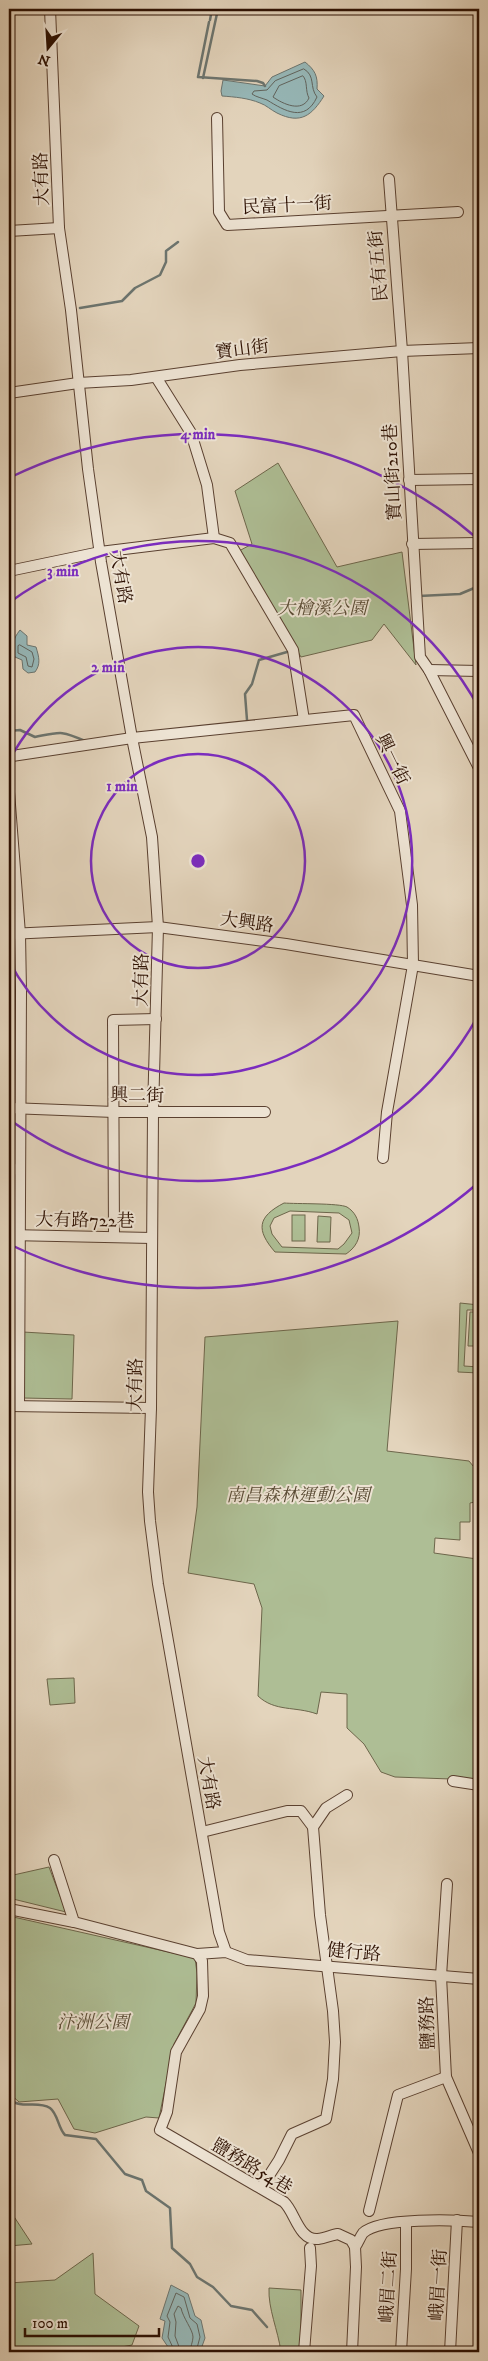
<svg xmlns="http://www.w3.org/2000/svg" width="488" height="2361" font-family="'IM FELL DW Pica','Noto Serif TC',serif">
<rect width="100%" height="100%" fill="#e3d4bc"/>
<filter id="stains"><feTurbulence type="fractalNoise" baseFrequency=".004" numOctaves="4"/><feColorMatrix values="0 0 0 0 .2 0 0 0 0 .09 0 0 0 0 .02 0 0 0 .5 -.17"/></filter>
<radialGradient id="worn" r=".72"><stop offset=".6" stop-color="#630" stop-opacity="0"/><stop offset="1" stop-color="#630" stop-opacity=".3"/></radialGradient>
<g fill="#aebe95" stroke="#6d664b" fill-rule="evenodd">
<path d="M278 463 337 567 402 552 416 665 384 624 372 640 301 657 239 551 252 544 235 491Z"/>
<path d="M284 1203C296 1204 339 1203 347 1207 355 1212 358 1219 359 1227 361 1239 355 1248 346 1254L275 1252C256 1230 257 1217 284 1203ZM290 1211 339 1213 349 1220 352 1233 344 1244 338 1249 282 1247 272 1234 270 1226 274 1218Z"/>
<rect x="292" y="1215" width="13" height="26"/>
<path d="M318 1216 331 1217 330 1242H317Z"/>
<path d="M460 1303 479 1305V1310H467L464 1366 479 1367V1373L458 1372Z"/>
<path d="M470 1312H479V1346H468Z"/>
<path d="M398 1321 387 1451 469 1461 478 1472 475 1502 470 1503V1522H460V1540L435 1538 434 1553 477 1559 479 1570V1780L395 1777 381 1772 364 1744 347 1728V1694L321 1692 317 1714C295 1706 275 1712 258 1696L262 1608 254 1584 188 1573 197 1507 205 1337Z"/>
<path d="M23 1332 74 1335 72 1399 23 1398Z"/>
<path d="M74 1678 75 1703 50 1705 47 1679Z"/>
<path d="M49 1867 66 1912 9 1898V1876Z"/>
<path d="M9 1916 195 1958 197 1973 196 2003 174 2044 159 2118 146 2117 95 2133 74 2129 58 2099 19 2102 9 2093Z"/>
<path d="M9 2209 32 2244 9 2246Z"/>
<path d="M93 2253 95 2294 139 2326 132 2345 106 2350V2352H39L37 2350 35 2352H9V2283L55 2280Z"/>
<path d="M269 2288 301 2290V2352H281C278 2330 268 2309 269 2288Z"/>
</g>
<g fill="#96b7b7" stroke="#6c746e">
<path d="M305 62C315 70 318 76 317 89L324 96C312 115 301 125 277 113 271 110 266 105 260 103 248 98 235 97 222 96L221 91 223 80 265 86 272 77Z"/>
<path d="M20 630 27 636V645L36 647C39 657 41 664 35 672L28 673 23 669 22 660 15 657C10 647 13 639 20 630Z"/>
<path d="M171 2285 188 2294 195 2316 201 2320 205 2338 200 2352 184 2350 176 2352 170 2350 162 2338 165 2321 160 2319Z"/>
</g>
<g fill="none" stroke-linecap="round" stroke-linejoin="round">
<g stroke="#61635c" stroke-width="1">
<path d="M304 69C316 76 309 87 317 97 305 123 285 111 267 100 262 98 256 97 252 94L254 91 267 90 275 81Z"/>
<path d="M303 76C308 81 305 91 309 98 302 113 283 104 273 97L279 86Z"/>
<path d="M20 645 32 652 34 659 32 667 28 666 26 657 18 653V646Z"/>
<path d="M175 2352 168 2337 170 2322 167 2316 176 2293 184 2297 190 2318 197 2324 200 2337 196 2352"/>
<path d="M181 2352 175 2336 176 2322 174 2314 178 2306 181 2308C183 2318 193 2330 193 2337 193 2342 190 2347 190 2352"/>
</g>
<g stroke="#6c746e" stroke-width="2.5">
<path d="M210 20 212 9"/>
<path d="M209 22 198 77 257 81 263 83 265 86"/>
<path d="M203 78 218 9"/>
<path d="M80 308 122 301 135 288 160 275 166 262V251L178 242"/>
<path d="M419 596 460 594 479 586"/>
<path d="M247 720 245 694 252 684 259 660 287 652"/>
<path d="M9 731 20 730 35 737C60 732 61 730 85 741"/>
<path d="M9 2099C21 2110 37 2100 50 2108 58 2114 58 2128 65 2135L96 2139 125 2174 142 2180 146 2191 170 2208 172 2248 190 2264 197 2277 213 2287 231 2306 252 2310 267 2327"/>
</g>
<g stroke="#5a4030" stroke-width="12">
<g id="minor">
<path d="M50 9 59 228 71 310 88 469 101 562 132 738 152 837 158 927 153 1112 151 1408 148 1492 150 1521 158 1584 219 1932 226 1952"/>
<path d="M217 118 219 212 227 225 458 212"/>
<path d="M389 179 402 351 420 657 429 670 479 768"/>
<path d="M9 231 59 228"/>
<path d="M156 377 191 433 207 485 214 538"/>
<path d="M9 393 78 383 131 380 240 365 402 351 479 348"/>
<path d="M409 480 479 479"/>
<path d="M412 544 479 543"/>
<path d="M9 571 100 552 214 538 230 543 293 650 304 720"/>
<path d="M429 670 479 671"/>
<path d="M9 760 12 756 132 738 354 715 400 811 412 905 413 965 387 1112 383 1158"/>
<path d="M9 792 20 934 21 991 19 1406"/>
<path d="M9 934 158 927 286 944 479 976"/>
<path d="M9 1108 114 1112H265"/>
<path d="M9 1170 19 1169"/>
<path d="M9 1235 152 1238"/>
<path d="M114 1237 113 1020 156 1019"/>
<path d="M9 1406 151 1408"/>
<path d="M453 1781 479 1785"/>
<path d="M202 1832 287 1811H301L313 1827"/>
<path d="M54 1860 74 1922 197 1954 202 1961 203 1996 200 2009 176 2052 167 2112 160 2130 284 2202C295 2212 299 2241 318 2239 325 2238 332 2235 338 2234L351 2240 355 2247C358 2243 360 2237 363 2233 380 2217 456 2220 479 2222"/>
<path d="M447 1884 441 1976 446 2077 479 2153"/>
<path d="M9 1909 74 1922"/>
<path d="M197 1954 226 1952 247 1960 479 1979"/>
<path d="M261 2188 279 2160 292 2134 326 2119 333 2079 335 2042 333 2011 320 1915 313 1827 326 1808 347 1795"/>
<path d="M369 2211 398 2095 446 2077"/>
<path d="M304 2352 311 2266 310 2248"/>
<path d="M352 2352 356 2267 355 2247"/>
<path d="M401 2352 406 2269V2223"/>
<path d="M450 2352 457 2220"/>
</g>
</g>
<use href="#minor" stroke="#ede3d3" stroke-width="10"/>
</g>
<g fill="none" stroke="#7b2cbf" stroke-width="2.5">
<circle cx="198" cy="861" r="107"/>
<path d="M9 761A214 214 0 1 1 9 961"/>
<path d="M479 1014A320 320 0 0 1 10 1120M10 602A320 320 0 0 1 479 708"/>
<path d="M478 1183A427 427 0 0 1 11 1245M11 477A427 427 0 0 1 478 539"/>
</g>
<g text-anchor="middle" stroke-width="4" stroke-linejoin="round" paint-order="stroke">
<g font-size="18" fill="#2c0f01" stroke="#ede3d3">
<text transform="translate(41 179) rotate(-92)" y="6">大有路</text>
<text transform="translate(287 205) rotate(-3)" y="6">民富十一街</text>
<text transform="translate(378 266) rotate(-95)" y="6">民有五街</text>
<text transform="translate(242 349) rotate(-7)" y="6">寶山街</text>
<text transform="translate(392 472) rotate(-93)" y="6">寶山街210巷</text>
<text transform="translate(121 577) rotate(80)" y="6">大有路</text>
<text transform="translate(393 759) rotate(64)" y="6">興一街</text>
<text transform="translate(247 922) rotate(8)" y="6">大興路</text>
<text transform="translate(141 980) rotate(-89)" y="6">大有路</text>
<text transform="translate(137 1095) rotate(1)" y="6">興二街</text>
<text transform="translate(85 1220) rotate(1)" y="6">大有路722巷</text>
<text transform="translate(135 1385) rotate(-89)" y="6">大有路</text>
<text transform="translate(209 1783) rotate(80)" y="6">大有路</text>
<text transform="translate(354 1952) rotate(5)" y="6">健行路</text>
<text transform="translate(427 2023) rotate(-92)" y="6">鹽務路</text>
<text transform="translate(252 2166) rotate(31)" y="6">鹽務路54巷</text>
<text transform="translate(438 2285) rotate(-87)" y="6">峨眉一街</text>
<text transform="translate(388 2287) rotate(-87)" y="6">峨眉二街</text>
</g>
<g font-size="18" font-style="italic" fill="#5a4c35" stroke="#ede3d3">
<text x="322" y="614">大檜溪公園</text>
<text x="298" y="1501">南昌森林運動公園</text>
<text x="93" y="2028">汴洲公園</text>
</g>
</g>
<circle cx="198" cy="861" r="8" fill="#7b2cbf" stroke="#ede3d3" stroke-width="2.5"/>
<g font-size="15" text-anchor="middle" font-weight="bold" fill="#7b2cbf" stroke="#ede3d3" stroke-width="4" stroke-linejoin="round" paint-order="stroke">
<text x="198" y="439">4 min</text>
<text x="63" y="576">3 min</text>
<text x="108" y="672">2 min</text>
<text x="122" y="791">1 min</text>
</g>
<rect width="488" height="2361" fill="none" stroke="#e3d4bc" stroke-width="30"/>
<rect x="10" y="10" width="468" height="2341" fill="none" stroke="#2c0f01" stroke-width="2.5"/>
<rect x="15" y="15" width="458" height="2331" fill="none" stroke="#2c0f01"/>
<g transform="translate(48 48) rotate(198)" stroke="#ede3d3" stroke-width="4" paint-order="stroke">
<path d="M0-4L9 19L0 12L-9 19Z" fill="#2c0f01"/>
<text y="-8" font-size="14" font-weight="bold" text-anchor="middle" fill="#2c0f01">N</text>
</g>
<path d="M25 2328v8h134v-8" fill="none" stroke="#2c0f01" stroke-width="2.5"/>
<text x="32" y="2328" font-size="15" fill="#2c0f01" stroke="#ede3d3" stroke-width="4" paint-order="stroke">100 m</text>
<rect width="100%" height="100%" filter="url(#stains)"/>
<rect width="100%" height="100%" fill="url(#worn)"/>
</svg>
